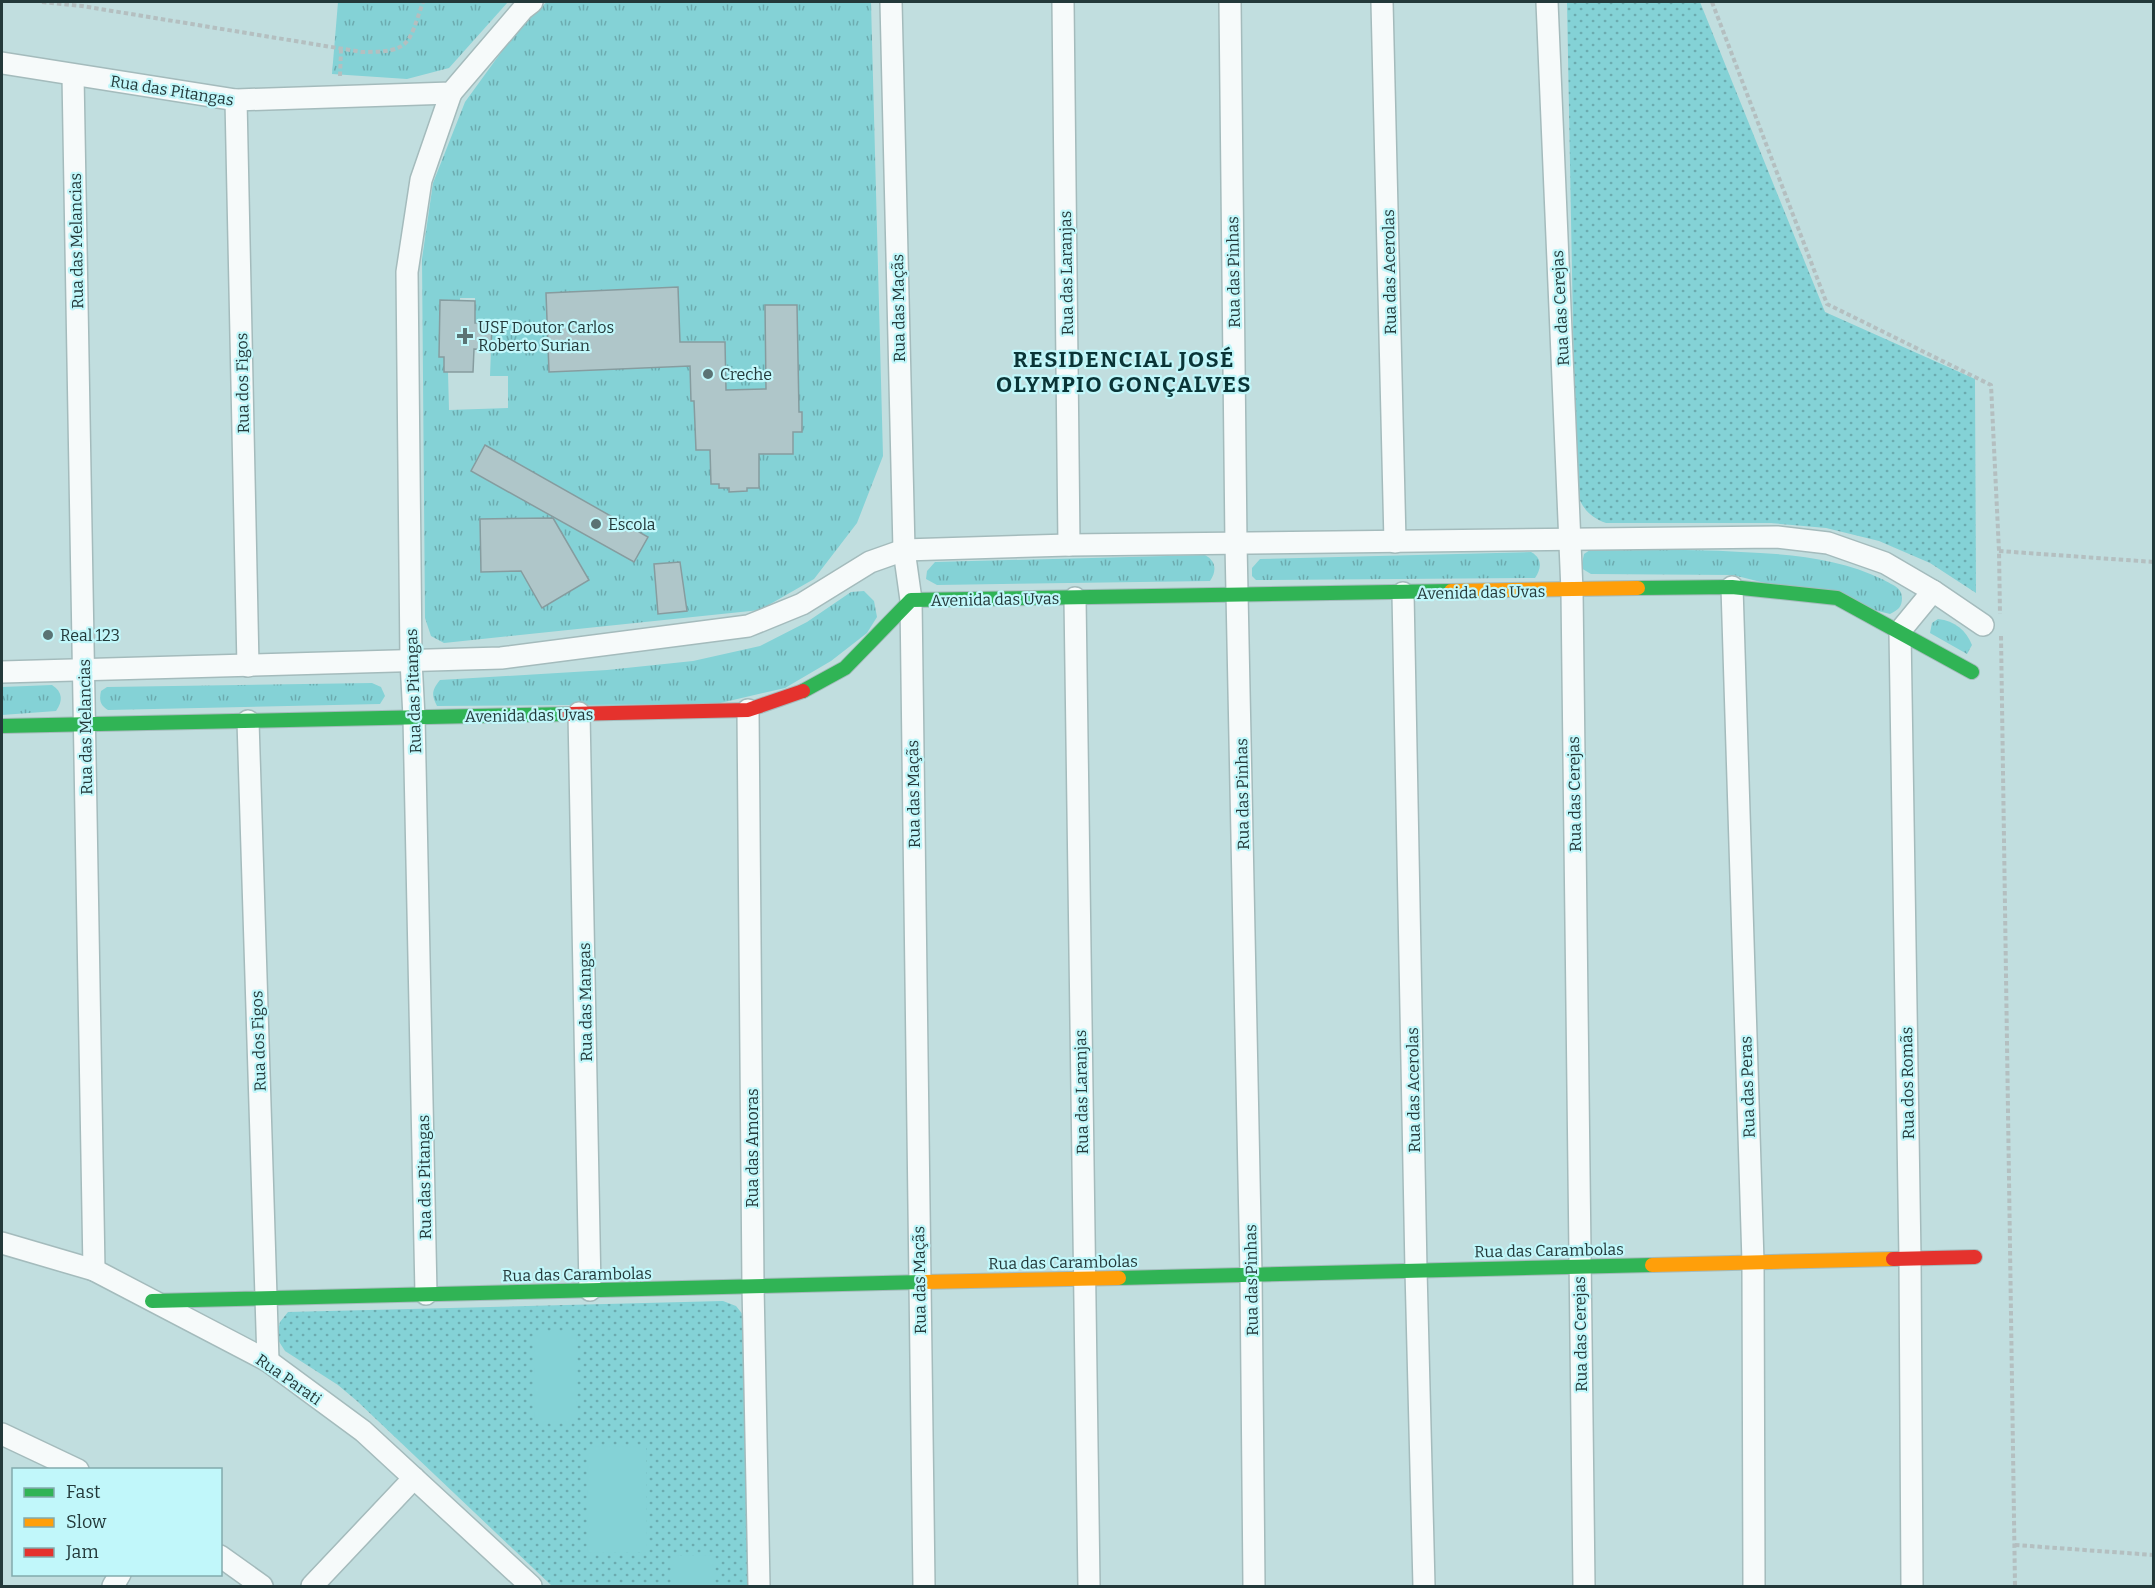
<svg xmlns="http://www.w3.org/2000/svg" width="2155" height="1588" font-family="Bitter,serif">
<defs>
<pattern id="grass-tufts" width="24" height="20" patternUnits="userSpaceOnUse" patternTransform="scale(1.5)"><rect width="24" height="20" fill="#84d2d6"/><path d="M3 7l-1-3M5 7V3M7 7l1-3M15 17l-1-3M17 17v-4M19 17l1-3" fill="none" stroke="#6cabaf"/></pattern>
<pattern id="park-dots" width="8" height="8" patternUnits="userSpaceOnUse" patternTransform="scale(1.5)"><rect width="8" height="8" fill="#84d2d6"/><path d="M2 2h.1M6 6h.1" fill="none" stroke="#6cabaf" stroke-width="1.8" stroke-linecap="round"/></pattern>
</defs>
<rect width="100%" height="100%" fill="#c1dedf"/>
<g fill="url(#grass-tufts)" fill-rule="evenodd">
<path d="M338 2H508L449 68 407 79 332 74Z"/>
<path d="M547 2H871L883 456 857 523 814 579 760 610 444 643 431 636 425 618 422 259 433 183 465 102 523 22ZM460 298H475V323H492L490 376H508V408L449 410 448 372 444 371V357L439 356 440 300H454V309H460Z"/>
<path d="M1590 550C1640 550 1691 549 1741 552 1790 554 1840 558 1884 580 1892 585 1902 587 1902 598 1902 607 1898 610 1890 614L1733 575 1591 574 1581 568 1584 554Z"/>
<path d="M1531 552C1542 558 1542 568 1535 578L1256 580 1252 576V568L1260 559Z"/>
<path d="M1205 555C1216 561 1217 571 1210 581L937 585 926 579 927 571 935 562Z"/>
<path d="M864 591 874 601 877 617 867 633 831 661 785 688 716 704 437 706C431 695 432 690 440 680L607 670 693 661 760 646 807 622 851 592Z"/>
<path d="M1938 619C1955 621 1966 630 1972 645L1967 654 1930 633 1932 623Z"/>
<path d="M372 683 381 687 385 696 380 704 108 710C100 705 99 700 101 691L107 687Z"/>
<path d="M52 685C63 692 63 701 56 711L2 715V687Z"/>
</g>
<g fill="url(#park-dots)">
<path d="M1567 2H1700L1825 312 1975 379 1976 593 1930 563 1879 541 1826 528 1771 523H1606C1589 517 1580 506 1576 489Z"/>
<path d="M723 1301 736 1306 744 1316 751 1586H552L357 1401 338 1385 285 1351 278 1340V1331L280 1322 288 1312Z"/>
</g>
<g fill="#84d2d6">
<path d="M534 1332H576L577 1421H535Z"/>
<path d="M646 1446 647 1552 588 1553 587 1447Z"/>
<path d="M715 1555V1586H673V1556Z"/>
</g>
<g fill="#afc6c9" stroke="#869c9f" stroke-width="1.5">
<path d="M678 287 680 342H725L726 390 766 389 765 305H797L799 412H802V432H793V454H759V488H747V491L729 492V488H719V484H711L710 450H696L694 401H691L690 366 549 372 546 293Z"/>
<path d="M440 300 475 301V323H492L491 350 474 349 473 372H444V357H439Z"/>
<path d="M485 445 648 537 634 562 471 471Z"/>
<path d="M553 518 589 580 542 608 521 571 481 572 480 519Z"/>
<path d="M680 562 687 611 658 614 654 564Z"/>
</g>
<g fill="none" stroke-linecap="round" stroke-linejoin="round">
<g stroke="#a4bbbc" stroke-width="24">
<g id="street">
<path d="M891 2 904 550 911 600 924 1586"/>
<path d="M1063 2 1069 545"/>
<path d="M1230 2 1236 544 1251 1274 1254 1586"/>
<path d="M1382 2 1395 542"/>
<path d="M1547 2 1572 591 1584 1586"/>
<path d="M2 63 236 100 451 93 523 9 532 2"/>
<path d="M73 75 94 1270"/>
<path d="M236 100 248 666"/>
<path d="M1732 587 1753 1262 1754 1586"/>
<path d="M1403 593 1416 1270 1424 1586"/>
<path d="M1075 598 1089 1586"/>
<path d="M2 672 501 658 748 626 802 604 870 562 904 550 1069 545 1777 537 1828 543 1885 563 1933 591 1983 625"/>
<path d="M748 710 753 1286 759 1586"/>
<path d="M579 713 590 1290"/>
<path d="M248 721 268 1361"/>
<path d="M2 1243 94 1270 268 1361 363 1431 531 1586"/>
<path d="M426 1294 414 717 411 661 407 272 421 180 451 93"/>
<path d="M2 1434 78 1470"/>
<path d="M220 1556 262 1586"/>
<path d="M113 1586 120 1574"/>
<path d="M312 1586 414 1478"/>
<path d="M1912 1586 1910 1258 1900 631 1933 591"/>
</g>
</g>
<g stroke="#a4bbbc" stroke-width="16">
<g id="fast">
<path d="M1638 588 1732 587 1837 598 1972 672"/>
<path d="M803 691 845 668 911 600 1451 591"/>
<path d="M2 726 569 714"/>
<path d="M1119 1278 1652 1265"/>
<path d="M152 1301 923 1282"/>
</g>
</g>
<g stroke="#a4bbbc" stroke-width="16">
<g id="slow">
<path d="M1451 591 1638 588"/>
<path d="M1652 1265 1893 1259"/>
<path d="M923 1282 1119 1278"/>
</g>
</g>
<g stroke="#a4bbbc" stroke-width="16">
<g id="jam">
<path d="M569 714 748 710 803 691"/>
<path d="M1893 1259 1975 1257"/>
</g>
</g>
<g stroke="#b4bfc0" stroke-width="4" stroke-dasharray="4.5 3" stroke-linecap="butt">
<path d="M42 2 82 6 362 52C411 52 408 45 423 2"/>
<path d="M1712 2 1827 304 1991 385 1999 551 2000 614"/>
<path d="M340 76 341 50"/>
<path d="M1999 551 2154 562"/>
<path d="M2001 636 2015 1586"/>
<path d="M2015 1545 2154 1555"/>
</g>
<use href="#street" stroke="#f6fafa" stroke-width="21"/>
<use href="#fast" stroke="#30b455" stroke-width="14"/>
<use href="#slow" stroke="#ff9f0a" stroke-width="14"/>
<use href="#jam" stroke="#e5322d" stroke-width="14"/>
</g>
<g fill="#5a7374" stroke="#c1f7fa" stroke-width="2">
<path d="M462 327h6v6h6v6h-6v6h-6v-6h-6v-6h6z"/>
<circle cx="708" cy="374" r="6"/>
<circle cx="596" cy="524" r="6"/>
<circle cx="48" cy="635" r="6"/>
</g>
<g text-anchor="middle" stroke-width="4.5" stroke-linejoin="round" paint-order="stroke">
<g font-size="16" fill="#23393a" stroke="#c1f7fa">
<text transform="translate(172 90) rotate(9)" y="6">Rua das Pitangas</text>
<text transform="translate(76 241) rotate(-91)" y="6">Rua das Melancias</text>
<text transform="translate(1233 272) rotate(-91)" y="6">Rua das Pinhas</text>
<text transform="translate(1389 272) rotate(-91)" y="6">Rua das Acerolas</text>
<text transform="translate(1066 273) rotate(-91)" y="6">Rua das Laranjas</text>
<text transform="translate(898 308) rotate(-91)" y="6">Rua das Maçãs</text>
<text transform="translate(1560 308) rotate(-93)" y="6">Rua das Cerejas</text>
<text transform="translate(242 383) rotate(-91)" y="6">Rua dos Figos</text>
<text transform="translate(1481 592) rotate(-1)" y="6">Avenida das Uvas</text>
<text transform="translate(995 599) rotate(-1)" y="6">Avenida das Uvas</text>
<text transform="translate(413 691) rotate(-92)" y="6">Rua das Pitangas</text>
<text transform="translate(529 715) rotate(-1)" y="6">Avenida das Uvas</text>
<text transform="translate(85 727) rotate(-91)" y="6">Rua das Melancias</text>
<text transform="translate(913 794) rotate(-91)" y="6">Rua das Maçãs</text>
<text transform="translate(1242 794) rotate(-91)" y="6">Rua das Pinhas</text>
<text transform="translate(1574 794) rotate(-91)" y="6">Rua das Cerejas</text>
<text transform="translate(585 1002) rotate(-91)" y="6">Rua das Mangas</text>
<text transform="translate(258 1041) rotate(-92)" y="6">Rua dos Figos</text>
<text transform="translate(1907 1083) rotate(-91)" y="6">Rua dos Romãs</text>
<text transform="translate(1747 1087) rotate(-92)" y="6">Rua das Peras</text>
<text transform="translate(1413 1090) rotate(-91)" y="6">Rua das Acerolas</text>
<text transform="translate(1081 1092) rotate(-91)" y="6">Rua das Laranjas</text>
<text transform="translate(752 1148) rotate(-90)" y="6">Rua das Amoras</text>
<text transform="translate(424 1177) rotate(-91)" y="6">Rua das Pitangas</text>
<text transform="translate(1549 1250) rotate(-1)" y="6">Rua das Carambolas</text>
<text transform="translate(1063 1262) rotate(-1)" y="6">Rua das Carambolas</text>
<text transform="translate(577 1274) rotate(-1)" y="6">Rua das Carambolas</text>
<text transform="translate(919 1280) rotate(-91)" y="6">Rua das Maçãs</text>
<text transform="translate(1251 1280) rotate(-91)" y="6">Rua das Pinhas</text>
<text transform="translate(1580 1334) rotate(-91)" y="6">Rua das Cerejas</text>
<text transform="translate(289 1379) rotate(35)" y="6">Rua Parati</text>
</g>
<g font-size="16" fill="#23393a" stroke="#c1f7fa" text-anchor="start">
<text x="478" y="333">USF Doutor Carlos<tspan x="478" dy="18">Roberto Surian</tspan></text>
<text x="720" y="380">Creche</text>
<text x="608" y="530">Escola</text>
<text x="60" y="641">Real 123</text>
</g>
<g font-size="22" font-weight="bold" letter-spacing="1.5" fill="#0a3436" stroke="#c1f7fa">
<text x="1124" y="367">RESIDENCIAL JOSÉ<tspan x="1124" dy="25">OLYMPIO GONÇALVES</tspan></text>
</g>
</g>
<rect width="2155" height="1588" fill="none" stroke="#23393a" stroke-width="6"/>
<rect x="12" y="1468" width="210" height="108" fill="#c1f7fa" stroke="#82abad" stroke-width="1.5"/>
<rect x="24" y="1488" width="30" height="9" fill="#30b455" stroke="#82abad" stroke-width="1.5"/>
<text x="66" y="1498" font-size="18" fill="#23393a">Fast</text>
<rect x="24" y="1518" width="30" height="9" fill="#ff9f0a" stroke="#82abad" stroke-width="1.5"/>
<text x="66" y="1528" font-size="18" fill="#23393a">Slow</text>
<rect x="24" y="1548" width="30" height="9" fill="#e5322d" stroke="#82abad" stroke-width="1.5"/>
<text x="66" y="1558" font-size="18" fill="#23393a">Jam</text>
</svg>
